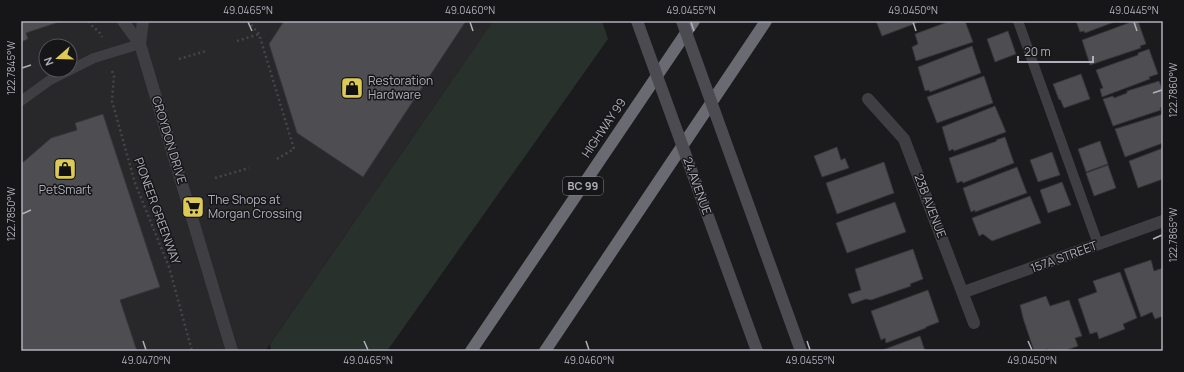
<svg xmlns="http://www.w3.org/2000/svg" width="1184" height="372" font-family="Manrope,sans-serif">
<rect width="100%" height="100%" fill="#1b1b1d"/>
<path fill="#28272a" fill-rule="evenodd" d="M21 21H493L265 351H21ZM46 46H70V70H46Z"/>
<path fill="#29312c" d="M493 21H602L608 39 387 351H271L270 344Z"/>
<g fill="#4e4d52" stroke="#363539">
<path d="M21 21H62L26 33 28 39 21 42Z"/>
<path d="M284 21H466L363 177 297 133 269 44Z"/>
<path d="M876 21H922L882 36Z"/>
<path d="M950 21H965L973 42 916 61 912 47 918 44 915 34Z"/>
<path d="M1076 21H1117L1085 33 1084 31 1080 32Z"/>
<path d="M1134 21H1138L1146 44 1140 46 1141 48 1090 65 1082 40Z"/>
<path d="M1008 31 1016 54 995 62 987 39Z"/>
<path d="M972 46 981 73 930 92 929 90 925 91 918 67Z"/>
<path d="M1149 49 1158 74 1149 77 1150 79 1102 97 1100 89 1103 88 1096 70 1138 55V53Z"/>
<path d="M1081 74 1090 99 1064 108 1060 99 1059 100 1053 84Z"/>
<path d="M984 76 993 103 937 123 927 97Z"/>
<path d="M1159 81 1163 91V107L1160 108 1161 110 1113 126 1103 99 1113 96 1114 98 1127 93V91Z"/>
<path d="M995 106 1006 132 954 151 953 149 949 151 942 127Z"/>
<path d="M103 114 160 287 120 300 137 351H21V164L51 138 77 130 75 123Z"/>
<path d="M1163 114V143L1125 157 1115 129Z"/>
<path d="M1005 137 1014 163 963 183 962 181 957 183 949 158 997 141 996 140Z"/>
<path d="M1100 141 1108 164 1086 172 1078 149Z"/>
<path d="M837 147 841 160 845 158 849 168 822 177 814 156Z"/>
<path d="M1163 148V179L1138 188 1129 161Z"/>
<path d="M1052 152 1060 175 1038 182 1030 160Z"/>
<path d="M884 162 894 193 837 214 826 183Z"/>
<path d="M1108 165 1116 188 1094 196 1086 173Z"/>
<path d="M1017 167 1027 193 975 212V210L971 212 963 188Z"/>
<path d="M1062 182 1071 205 1048 213 1040 190Z"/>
<path d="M1030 196 1041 223 992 241 983 234 979 236 972 218Z"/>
<path d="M895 202 906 232 847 253 836 223Z"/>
<path d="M913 249 923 279 910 284 911 286 871 300 866 299 852 304 848 294 861 290 855 269Z"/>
<path d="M1151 260 1154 271 1163 268V316L1155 319 1152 312 1141 317 1124 269Z"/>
<path d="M1120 272 1137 318 1123 324 1125 329 1099 339 1097 332 1090 334 1078 299 1097 292 1093 281Z"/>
<path d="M928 290 939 322 926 327V328L886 343 885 338 881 340 871 311Z"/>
<path d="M1046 296 1050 306 1069 300 1082 336 1075 338 1078 346 1064 351H1049L1048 349 1034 351 1023 318 1020 305Z"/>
<path d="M920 336 925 351H880Z"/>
</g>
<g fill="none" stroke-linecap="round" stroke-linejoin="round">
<g stroke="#45454a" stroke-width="2.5" stroke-dasharray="2 3" stroke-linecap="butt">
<path d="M89 21C91 28 100 30 102 37"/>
<path d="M248 21 259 34 294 149 275 160"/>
<path d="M237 41 259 34"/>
<path d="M179 59 206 51"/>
<path d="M112 71 114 76 112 101 135 183 169 267 192 351"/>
<path d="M215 178 249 168"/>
</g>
<g stroke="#3f3e43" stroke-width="10">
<path d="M1018 21 1098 244"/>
<path d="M21 101 50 80 94 58 140 44"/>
</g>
<g stroke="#3f3e43" stroke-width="12">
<path d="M868 99 904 139 974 323"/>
<path d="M964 292 1163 221"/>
</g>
<g stroke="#3f3e43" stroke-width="12">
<path d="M123 21 140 44 232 351"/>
<path d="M140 44 143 21"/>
</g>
<g stroke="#696a72" stroke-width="12">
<path d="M471 351 694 21"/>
<path d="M545 351 766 21"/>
</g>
<g stroke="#4b4b51" stroke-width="12">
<path d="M637 21 757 351"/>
<path d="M682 21 801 351"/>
</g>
</g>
<path fill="none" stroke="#afb0bb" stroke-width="1.5" d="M248 22 252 31M470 22 473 31M691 22 694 31M913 22 916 31M1134 22 1137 31M22 68 31 65M1153 93 1162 90M22 214 31 210M1153 239 1162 235M143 341 146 350M364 341 368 350M586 341 589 350M807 341 810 350M1028 341 1032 350"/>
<defs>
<g id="shop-square" transform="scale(1.15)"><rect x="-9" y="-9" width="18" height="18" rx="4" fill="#dcca54" stroke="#161618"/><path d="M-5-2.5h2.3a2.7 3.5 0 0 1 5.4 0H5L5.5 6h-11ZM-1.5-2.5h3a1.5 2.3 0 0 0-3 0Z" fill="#111"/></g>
<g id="supermarket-square" transform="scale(1.15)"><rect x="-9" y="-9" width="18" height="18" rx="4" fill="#dcca54" stroke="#161618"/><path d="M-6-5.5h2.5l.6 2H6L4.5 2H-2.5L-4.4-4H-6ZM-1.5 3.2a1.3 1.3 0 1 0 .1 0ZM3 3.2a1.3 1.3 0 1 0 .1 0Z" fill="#111"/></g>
</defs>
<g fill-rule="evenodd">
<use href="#shop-square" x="352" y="88"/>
<use href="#shop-square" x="65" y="169"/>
<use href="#supermarket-square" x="193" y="207"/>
</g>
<g text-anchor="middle" stroke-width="3" stroke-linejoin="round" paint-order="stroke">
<rect fill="#161618" stroke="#81828a" stroke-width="1" x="563" y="177" width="40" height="18" rx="3"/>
<g font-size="11" font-weight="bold" fill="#afb0bb">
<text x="583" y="190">BC 99</text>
</g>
<g font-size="12" fill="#afb0bb" stroke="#161618" text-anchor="start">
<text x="368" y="85">Restoration<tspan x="368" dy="14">Hardware</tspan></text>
<text x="65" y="194" text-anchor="middle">PetSmart</text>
<text x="208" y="204">The Shops at<tspan x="208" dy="14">Morgan Crossing</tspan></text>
</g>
<g font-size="12" fill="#afb0bb" stroke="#161618">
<text transform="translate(604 128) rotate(-56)" y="4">HIGHWAY 99</text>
<text transform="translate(169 140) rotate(73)" y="4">CROYDON DRIVE</text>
<text transform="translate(697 186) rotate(70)" y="4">24 AVENUE</text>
<text transform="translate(930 206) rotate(69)" y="4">23B AVENUE</text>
<text transform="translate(157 211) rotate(70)" y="4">PIONEER GREENWAY</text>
<text transform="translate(1064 257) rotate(-20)" y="4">157A STREET</text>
</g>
</g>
<rect width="1184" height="372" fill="none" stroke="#161618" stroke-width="44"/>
<g transform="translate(58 58) rotate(250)"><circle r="19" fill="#161618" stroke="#535459"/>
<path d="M0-3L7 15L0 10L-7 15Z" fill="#dcca54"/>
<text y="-6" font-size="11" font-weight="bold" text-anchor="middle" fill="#afb0bb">N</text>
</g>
<path d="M1018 56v6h75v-6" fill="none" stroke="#afb0bb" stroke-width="2"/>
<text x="1024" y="56" font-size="12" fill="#afb0bb" stroke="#161618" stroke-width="3" paint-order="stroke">20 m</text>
<rect x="22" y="22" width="1140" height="328" fill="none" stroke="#afb0bb" stroke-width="1.5"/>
<g font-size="10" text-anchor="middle" fill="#afb0bb">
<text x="248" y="14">49.0465°N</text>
<text x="470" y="14">49.0460°N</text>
<text x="691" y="14">49.0455°N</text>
<text x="913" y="14">49.0450°N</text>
<text x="1134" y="14">49.0445°N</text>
<text transform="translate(11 68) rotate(-90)" y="4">122.7845°W</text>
<text transform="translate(1173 90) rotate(-90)" y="4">122.7860°W</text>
<text transform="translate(11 214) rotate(-90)" y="4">122.7850°W</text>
<text transform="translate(1173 235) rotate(-90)" y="4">122.7865°W</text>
<text x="146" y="364">49.0470°N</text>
<text x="368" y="364">49.0465°N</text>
<text x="589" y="364">49.0460°N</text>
<text x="810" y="364">49.0455°N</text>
<text x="1032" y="364">49.0450°N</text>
</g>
</svg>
